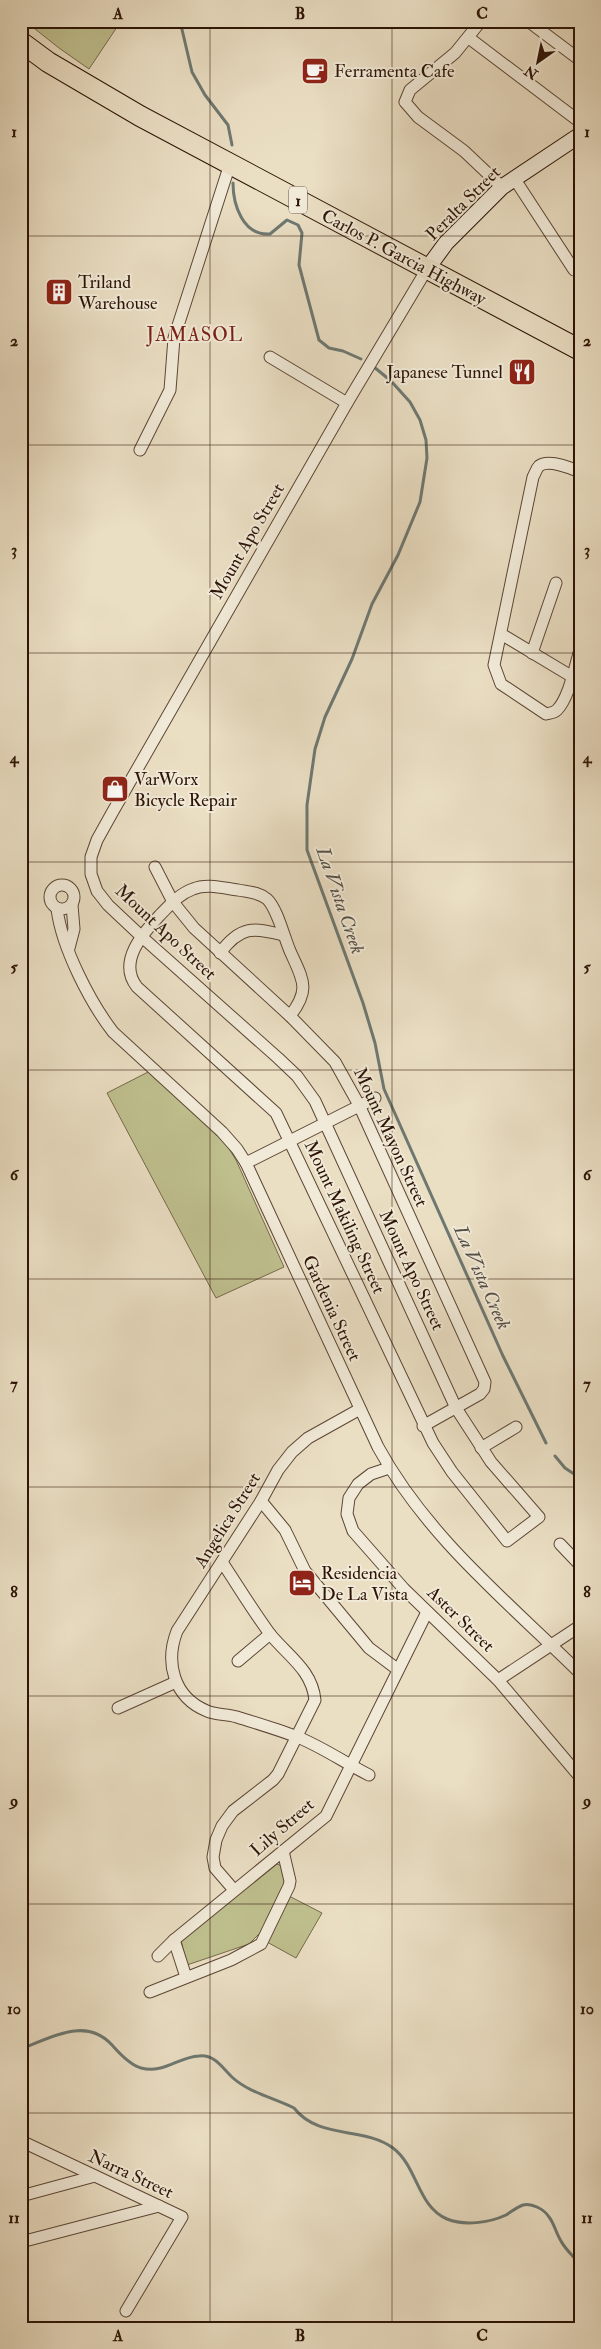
<svg xmlns="http://www.w3.org/2000/svg" width="601" height="2349" font-family="'IM FELL Double Pica',serif">
<rect width="100%" height="100%" fill="#eadec3"/>
<filter id="stains"><feTurbulence type="fractalNoise" baseFrequency=".004" numOctaves="4"/><feColorMatrix values="0 0 0 0 .2 0 0 0 0 .09 0 0 0 0 .02 0 0 0 .5 -.17"/></filter>
<radialGradient id="worn" r=".72"><stop offset=".6" stop-color="#630" stop-opacity="0"/><stop offset="1" stop-color="#630" stop-opacity=".3"/></radialGradient>
<g fill="#bfbf8e" stroke="#766a4a">
<path d="M25 21H121L89 69 59 48Z"/>
<path d="M150 1071 226 1144 236 1160 284 1267 216 1298 107 1093Z"/>
<path d="M277 1864 282 1866 286 1883 261 1932 249 1944 187 1965 181 1940Z"/>
<path d="M289 1896 322 1913 296 1958 267 1942Z"/>
</g>
<g fill="none" stroke-linecap="round" stroke-linejoin="round">
<g stroke="#6e7871" stroke-width="3">
<path d="M180 21 192 72 205 95 228 125 232 145"/>
<path d="M233 183C233 205 243 236 270 234L287 220 298 225 302 233 299 265 319 340 329 348 343 351 361 359"/>
<path d="M374 367 391 381 410 402 420 420 426 440 427 458 420 502 398 555 372 604 352 659 325 717 315 749 307 805V850L363 1003 375 1043 384 1089 503 1356 546 1443"/>
<path d="M555 1456 565 1468 580 1478"/>
<path d="M21 2049C50 2038 86 2016 112 2045 119 2053 130 2065 141 2068 164 2074 178 2057 199 2056 215 2054 223 2069 233 2078 250 2093 274 2098 294 2108 319 2140 363 2126 393 2148 418 2167 417 2206 447 2219 464 2226 489 2223 506 2215 511 2212 517 2207 523 2205 532 2203 544 2209 549 2217 554 2223 556 2233 561 2241 565 2249 573 2256 580 2264"/>
</g>
<g stroke="#5c4635" stroke-width="13">
<g id="street">
<path d="M481 21 455 53 410 90 405 102 418 117 464 151 502 187"/>
<path d="M528 21 580 60"/>
<path d="M469 38 580 122"/>
<path d="M514 178 574 270"/>
<path d="M270 357 347 403"/>
<path d="M140 450 170 390 174 338 230 164"/>
<path d="M580 472C571 468 548 459 539 466 536 469 535 474 533 477L494 665 501 684 546 714C550 713 554 713 557 710 569 698 575 666 580 650"/>
<path d="M501 634 571 676"/>
<path d="M532 653 556 583"/>
<path d="M155 867 173 902 194 928 290 1016 335 1062 359 1105 485 1382 484 1389 480 1394 423 1426"/>
<circle cx="62" cy="897" r="12"/>
<path d="M57 909C62 948 90 1002 113 1032L222 1132 237 1149 246 1163 378 1447C427 1537 508 1602 580 1673"/>
<path d="M69 948 74 929 72 905"/>
<path d="M220 953C240 926 253 927 283 935"/>
<path d="M290 1016C311 989 303 980 290 951 284 937 277 908 267 899 259 892 248 892 238 890 223 888 207 883 193 889 179 894 170 905 160 915 143 933 117 962 137 987L276 1113 433 1443 452 1472 507 1541 539 1517 491 1462 456 1408 315 1101 297 1076 278 1058 142 937 108 905 97 891 91 874V857L97 840 112 813 347 403 427 269"/>
<path d="M246 1163 375 1098"/>
<path d="M360 1409 308 1438 292 1452 278 1470 261 1501 177 1631C165 1662 173 1697 207 1711 216 1715 227 1714 237 1717 256 1723 276 1729 295 1736 321 1746 345 1763 369 1775"/>
<path d="M481 1448 516 1427"/>
<path d="M389 1468 371 1474 358 1484 349 1498 347 1514 353 1531 404 1589 498 1680 580 1777"/>
<path d="M261 1501 285 1530 305 1571 369 1648 397 1669"/>
<path d="M560 1544 580 1565"/>
<path d="M222 1562C238 1586 253 1611 270 1634 288 1656 312 1670 315 1700L278 1774 273 1780 233 1811 222 1826 216 1840 213 1857 215 1868 234 1890"/>
<path d="M238 1661 270 1634"/>
<path d="M498 1680 580 1626"/>
<path d="M118 1708 176 1682"/>
<path d="M174 1940 186 1977"/>
<path d="M158 1956 174 1940 326 1816 427 1612"/>
<path d="M150 1992 231 1960 261 1944 289 1886 290 1881 283 1851"/>
<path d="M21 2141 182 2217 126 2311"/>
<path d="M21 2196 95 2176"/>
<path d="M21 2242 159 2206"/>
</g>
</g>
<g stroke="#2d1406" stroke-width="17">
<path id="secondary" d="M427 269 446 243 502 187 580 135"/>
</g>
<g stroke="#2d1406" stroke-width="22">
<path id="highway" d="M21 42 48 62 140 116 580 350"/>
</g>
<use href="#street" stroke="#f1ead8" stroke-width="11"/>
<use href="#secondary" stroke="#f1ead8" stroke-width="15"/>
<use href="#highway" stroke="#eadec3" stroke-width="20"/>
</g>
<path fill="none" stroke="#2d1406" stroke-width="1" stroke-opacity="0.55" d="M210 21V2328M392 21V2328M21 236H580M21 445H580M21 653H580M21 862H580M21 1070H580M21 1279H580M21 1487H580M21 1696H580M21 1904H580M21 2113H580"/>
<defs>
<g id="cafe-square" transform="scale(1.4375)"><rect x="-9" y="-9" width="18" height="18" rx="4" fill="#8f2418" stroke="#f1ead8"/><path d="M-5.5-4.5H6V0H3Q3 3.5 0 3.5H-2.5Q-5.5 3.5-5.5 0ZM3-3.2v2h1.7v-2ZM-6 4.5H4V6H-6Z" fill="#fff"/></g>
<g id="building-square" transform="scale(1.4375)"><rect x="-9" y="-9" width="18" height="18" rx="4" fill="#8f2418" stroke="#f1ead8"/><path d="M-4-6H4V6H1V3H-1V6H-4ZM-2.5-4.3h1.7v1.8h-1.7ZM.8-4.3h1.7v1.8H.8ZM-2.5-1h1.7V.8h-1.7ZM.8-1h1.7V.8H.8Z" fill="#fff"/></g>
<g id="restaurant-square" transform="scale(1.4375)"><rect x="-9" y="-9" width="18" height="18" rx="4" fill="#8f2418" stroke="#f1ead8"/><path d="M-5-6h1v4h1v-4h1v4h1v-4h1v5L-1.5 .5V6h-2V.5L-5-1ZM5-6V6H3V1.5H1.5Q1.5-4 5-6Z" fill="#fff"/></g>
<g id="shop-square" transform="scale(1.4375)"><rect x="-9" y="-9" width="18" height="18" rx="4" fill="#8f2418" stroke="#f1ead8"/><path d="M-5-2.5h2.3a2.7 3.5 0 0 1 5.4 0H5L5.5 6h-11ZM-1.5-2.5h3a1.5 2.3 0 0 0-3 0Z" fill="#fff"/></g>
<g id="hotel-square" transform="scale(1.4375)"><rect x="-9" y="-9" width="18" height="18" rx="4" fill="#8f2418" stroke="#f1ead8"/><path d="M-6-4.5h1.5V1H6V5H4.5V3h-9V5H-6ZM-4 0a1.8 1.8 0 1 1 3.6 0ZM.5 0V-2.5h3Q6-2.5 6 0Z" fill="#fff"/></g>
</defs>
<g fill-rule="evenodd">
<use href="#cafe-square" x="315" y="71"/>
<use href="#building-square" x="59" y="292"/>
<use href="#restaurant-square" x="522" y="372"/>
<use href="#shop-square" x="115" y="789"/>
<use href="#hotel-square" x="302" y="1583"/>
</g>
<g text-anchor="middle" stroke-width="4" stroke-linejoin="round" paint-order="stroke">
<rect fill="#f1ead8" stroke="#685445" stroke-width="1" x="289" y="186.5" width="18" height="27" rx="4"/>
<g font-size="16" font-weight="bold" fill="#2d1406">
<text x="298" y="206">1</text>
</g>
<g font-size="18" fill="#2d1406" stroke="#f1ead8" text-anchor="start">
<text x="334" y="77">Ferramenta Cafe</text>
<text x="78" y="288">Triland<tspan x="78" dy="21">Warehouse</tspan></text>
<text x="503" y="378" text-anchor="end">Japanese Tunnel</text>
<text x="134" y="785">VarWorx<tspan x="134" dy="21">Bicycle Repair</tspan></text>
<text x="321" y="1579">Residencia<tspan x="321" dy="21">De La Vista</tspan></text>
</g>
<g font-size="18" fill="#2d1406" stroke="#f1ead8">
<text transform="translate(463 203) rotate(-45)" y="6">Peralta Street</text>
<text transform="translate(404 257) rotate(28)" y="6">Carlos P. Garcia Highway</text>
<text transform="translate(247 541) rotate(-60)" y="6">Mount Apo Street</text>
<text transform="translate(166 932) rotate(43)" y="6">Mount Apo Street</text>
<text transform="translate(391 1137) rotate(65)" y="6">Mount Mayon Street</text>
<text transform="translate(345 1217) rotate(65)" y="6">Mount Makiling Street</text>
<text transform="translate(412 1270) rotate(65)" y="6">Mount Apo Street</text>
<text transform="translate(332 1308) rotate(65)" y="6">Gardenia Street</text>
<text transform="translate(227 1520) rotate(-58)" y="6">Angelica Street</text>
<text transform="translate(461 1619) rotate(44)" y="6">Aster Street</text>
<text transform="translate(282 1827) rotate(-41)" y="6">Lily Street</text>
<text transform="translate(131 2174) rotate(25)" y="6">Narra Street</text>
</g>
<g font-size="19" letter-spacing="1" fill="#7a1f14" stroke="#f1ead8">
<text x="195" y="341">JAMASOL</text>
</g>
<g font-size="19" font-style="italic" fill="#534e45" stroke="#f1ead8">
<text transform="translate(341 900) rotate(71)" y="7">La Vista Creek</text>
<text transform="translate(483 1277) rotate(66)" y="7">La Vista Creek</text>
</g>
</g>
<rect width="601" height="2349" fill="none" stroke="#eadec3" stroke-width="55"/>
<g transform="translate(538 62) rotate(213)" stroke="#f1ead8" stroke-width="4" paint-order="stroke">
<path d="M0-4L9 19L0 12L-9 19Z" fill="#2d1406"/>
<text y="-8" font-size="14" font-weight="bold" text-anchor="middle" fill="#2d1406">N</text>
</g>
<rect x="28" y="28" width="546" height="2294" fill="none" stroke="#2d1406" stroke-width="2"/>
<g font-size="16" text-anchor="middle" font-weight="bold" fill="#2d1406">
<text x="118" y="19">A</text>
<text x="300" y="19">B</text>
<text x="482" y="19">C</text>
<text x="14" y="137">1</text>
<text x="587" y="137">1</text>
<text x="14" y="346">2</text>
<text x="587" y="346">2</text>
<text x="14" y="555">3</text>
<text x="587" y="555">3</text>
<text x="14" y="763">4</text>
<text x="587" y="763">4</text>
<text x="14" y="972">5</text>
<text x="587" y="972">5</text>
<text x="14" y="1180">6</text>
<text x="587" y="1180">6</text>
<text x="14" y="1389">7</text>
<text x="587" y="1389">7</text>
<text x="14" y="1597">8</text>
<text x="587" y="1597">8</text>
<text x="14" y="1806">9</text>
<text x="587" y="1806">9</text>
<text x="14" y="2014">10</text>
<text x="587" y="2014">10</text>
<text x="14" y="2223">11</text>
<text x="587" y="2223">11</text>
<text x="118" y="2341">A</text>
<text x="300" y="2341">B</text>
<text x="482" y="2341">C</text>
</g>
<rect width="100%" height="100%" filter="url(#stains)"/>
<rect width="100%" height="100%" fill="url(#worn)"/>
</svg>
